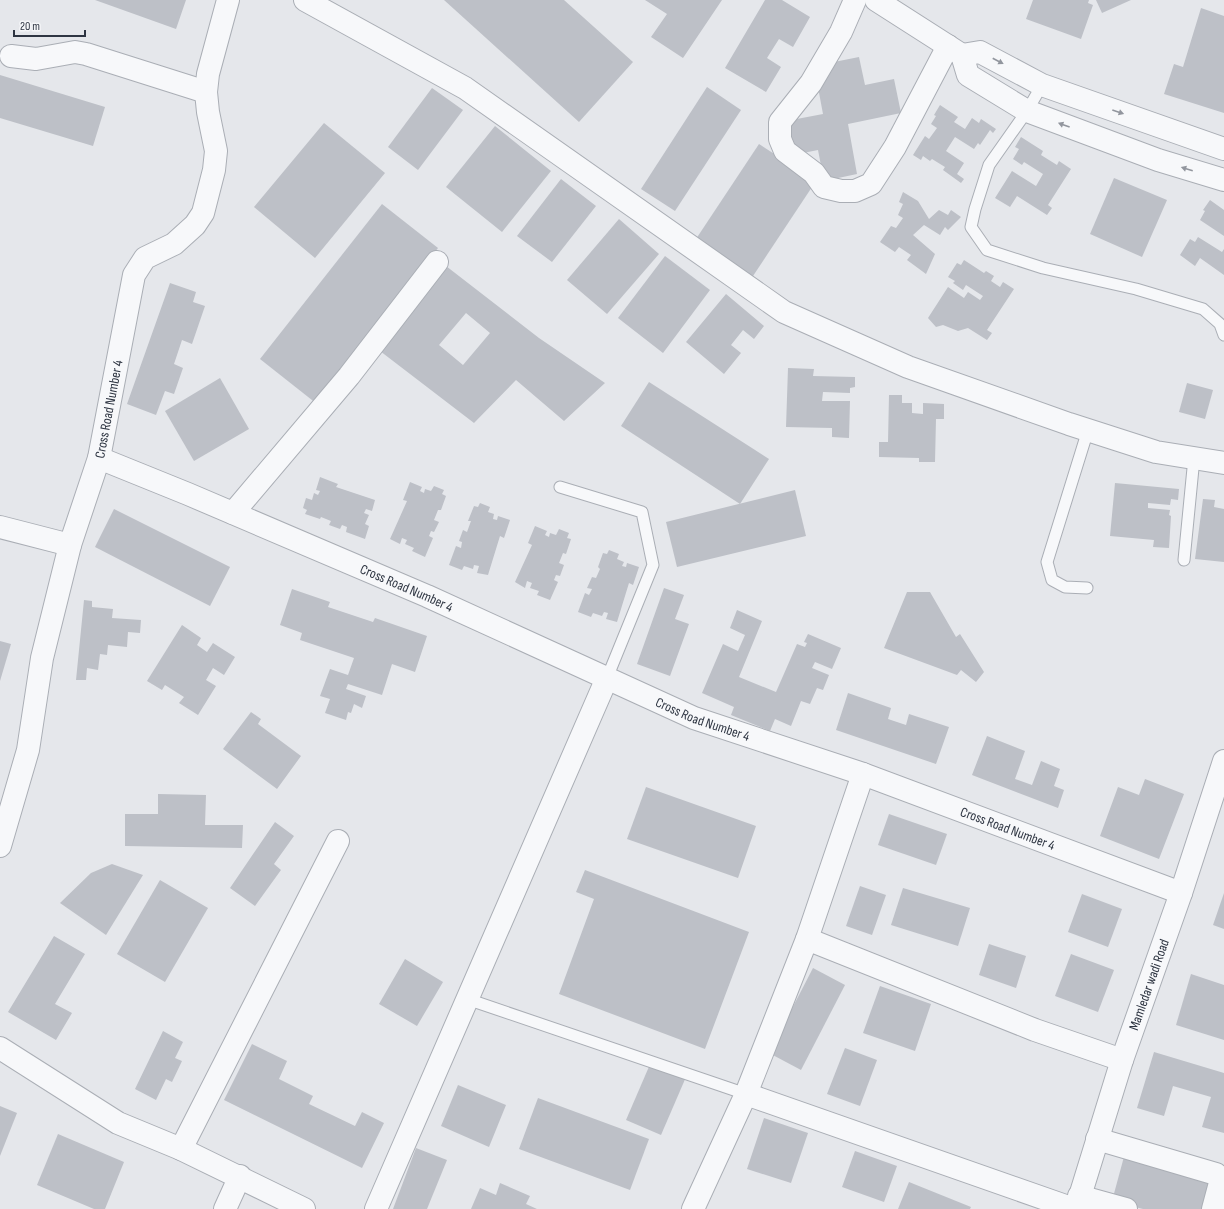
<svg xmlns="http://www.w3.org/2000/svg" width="1224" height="1209" font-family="'Sofia Sans Condensed',sans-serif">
<rect width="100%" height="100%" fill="#e5e7eb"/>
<g fill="#bdc0c7" fill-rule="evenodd">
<path d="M95 0H186L176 29Z"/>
<path d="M444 0H564L633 62 579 122Z"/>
<path d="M645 0H722L683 58 651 37 667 14Z"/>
<path d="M765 0H782L810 17 793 47 779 39 767 58 781 67 766 92 725 68Z"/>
<path d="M1033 0H1089L1088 3 1093 5 1081 39 1026 19Z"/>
<path d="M1096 0H1131L1102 13Z"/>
<path d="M1201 8 1224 16V113L1164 94 1174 64 1183 67Z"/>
<path d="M859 57 865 85 894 79 901 113 848 124 857 174 824 181 818 150 788 156 781 122 823 114 814 66Z"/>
<path d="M0 75 105 107 93 146 0 118Z"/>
<path d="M707 87 741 110 675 211 641 189Z"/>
<path d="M432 88 463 110 418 170 388 147Z"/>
<path d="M940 105 958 117 954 122 965 129 972 118 979 123 981 119 996 129 993 133 990 130 980 145 978 143 974 149 955 137 946 151 964 163 957 174 964 179 961 183 943 170 945 167 932 159 930 161 923 156 921 160 913 155 925 136 929 139 937 128 931 124 936 116 934 115Z"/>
<path d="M324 123 385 173 315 258 254 207Z"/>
<path d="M495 126 551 171 502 232 446 187Z"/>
<path d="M1021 137 1043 151 1041 155 1057 165 1059 161 1071 169 1048 205 1052 208 1047 215 1017 196 1010 207 995 198 1012 171 1036 186 1043 174 1024 162 1022 165 1013 159 1019 149 1015 147Z"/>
<path d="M759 144 816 181 751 279 694 242Z"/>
<path d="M1114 178 1167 200 1142 257 1090 234Z"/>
<path d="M561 179 596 206 552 262 517 236Z"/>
<path d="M903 192 918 201 929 219 939 210 948 215 951 210 961 217 948 230 945 227 940 235 924 225 913 235 935 254 926 274 907 260 911 255 899 247 895 252 880 242 891 226 896 228 903 218 898 215 903 204 899 202Z"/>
<path d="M1210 200 1224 210V236L1200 220 1205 211 1203 210Z"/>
<path d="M382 204 438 248 317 404 260 359Z"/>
<path d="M619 219 659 254 607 314 567 280Z"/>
<path d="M1198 237 1222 252 1224 249V275L1200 258 1195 266 1180 255 1190 239 1195 242Z"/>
<path d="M665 256 710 290 663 353 618 318Z"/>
<path d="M964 260 984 273 986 271 994 276 991 281 1000 287 1003 282 1014 289 987 330 992 333 987 340 968 328 958 331 943 325 936 327 928 318 948 287 964 298 968 292 980 300 983 296 966 285 963 290 953 283 955 281 948 277 957 263 961 265Z"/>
<path d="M446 266 539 338 605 383 564 421 516 380 474 423 380 351ZM466 313 490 333 463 365 439 345Z"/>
<path d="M170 283 196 292 193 302 205 306 192 344 182 340 174 364 183 368 174 394 165 391 156 415 127 404Z"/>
<path d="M726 294 764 326 754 339 743 330 731 345 741 353 724 374 686 342Z"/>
<path d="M788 368 814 369 813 376 855 377V387L850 388V393L823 392 822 401H850L849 438 832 437V428L786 427Z"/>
<path d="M220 378 249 429 194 461 165 411Z"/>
<path d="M649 382 769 459 740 504 621 426Z"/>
<path d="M1187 383 1213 390 1205 419 1179 412Z"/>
<path d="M889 395H902V403H912V413L923 414V403L944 404V419H936L935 462H919V458L879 457V442H888Z"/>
<path d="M320 477 338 484 336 487 375 500 372 511 366 509 364 513 369 515 365 524 369 526 365 539 346 532 347 527 342 525 340 529 329 525 331 521 321 517 320 519 305 514 307 510 303 508 306 498 312 500 314 493 318 495 320 491 316 490Z"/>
<path d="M410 482 422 487 420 491 424 493 425 489 431 491 434 486 444 490 442 494 446 496 441 510H438L434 520 439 522 434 532 431 531 429 536 433 538 425 557 412 551 414 548 405 544 407 540 402 538 400 544 390 539 407 501 403 500Z"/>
<path d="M1115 483 1179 489 1178 500 1171 499 1170 505 1148 503V508L1170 510 1169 515 1171 516 1169 548 1153 547 1154 540 1110 536Z"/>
<path d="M795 490 806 536 677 567 666 522Z"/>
<path d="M1203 499 1215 500 1214 507 1224 509V562L1195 559Z"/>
<path d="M480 503 490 507 488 512 494 514 493 519 497 520 498 516 510 520 504 538 500 536 488 575 477 573 479 566 474 565 473 569 464 566 462 570 449 565 456 546 461 548 462 542 459 541 463 530 467 532 471 521H468L474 506 478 507Z"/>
<path d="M114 509 230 567 210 606 95 547Z"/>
<path d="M535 526 547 531 545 535 549 537 550 533 556 535 559 529 569 533 567 538 571 539 566 554 563 553 559 563 564 565 560 576 556 575 554 580 558 582 550 600 537 595 539 591 530 588 532 583 527 581 525 588 515 582 532 545 528 543Z"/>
<path d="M609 550 619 554 617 559 624 562 622 566 626 567 627 563 639 567 633 585 629 583 617 622 606 619 608 613 604 612 602 616 593 613 591 617 578 612 585 593 589 595 592 589 587 588 592 577 596 578 600 569 598 567 603 553 607 554Z"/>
<path d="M664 588 684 595 675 619 689 624 670 676 637 664Z"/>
<path d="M292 589 330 602 328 607 373 622 375 618 427 636 415 672 392 664 382 695 348 684 346 689 366 696 362 708 354 704 351 713 348 712 346 720 325 713 330 699 320 696 330 669 348 675 354 658 300 640 302 633 280 625Z"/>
<path d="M907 592H930L956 637 960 634 984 672 976 682 961 670 957 675 884 648Z"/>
<path d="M84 600 92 601V607L113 609 112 618 141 620 140 633 128 632 127 647 108 645 107 655 100 654 98 670 87 668 86 680H76Z"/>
<path d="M737 610 762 621 739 677 776 692 797 644 805 647 807 643 804 642 808 634 841 648 832 669 815 662 812 668 829 675 823 690 817 688 810 704 801 701 791 726 775 719 770 731 731 715 734 707 702 693 723 644 738 651 745 635 730 628Z"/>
<path d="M182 625 201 638 197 645 207 652 213 643 235 657 224 675 213 668 206 680 216 686 198 715 179 703 184 697 165 685 162 690 147 681Z"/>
<path d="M0 641 11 644 0 681Z"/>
<path d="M848 693 891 708 888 719 906 725 909 714 949 727 936 764 836 730Z"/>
<path d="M251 712 261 719 258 724 301 756 277 789 223 749Z"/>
<path d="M987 736 1025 751 1015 779 1032 785 1041 761 1060 769 1054 786 1064 790 1058 808 972 775Z"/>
<path d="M1145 779 1184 794 1159 859 1100 836 1118 787 1139 795Z"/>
<path d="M646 787 756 826 738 878 627 839Z"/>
<path d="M158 794 206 795 205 825H243L242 848 125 846V814H158Z"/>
<path d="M889 814 947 834 936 865 878 845Z"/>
<path d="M275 822 294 836 274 864 281 870 255 906 230 888Z"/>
<path d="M112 864 143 875 106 935 60 903 91 873Z"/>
<path d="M585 870 749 932 705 1049 559 994 594 899 576 892Z"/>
<path d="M160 880 208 908 165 982 117 954Z"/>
<path d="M860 886 886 895 872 935 846 926Z"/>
<path d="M903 888 970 908 958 946 891 925Z"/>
<path d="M1224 893V929L1213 925Z"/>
<path d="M1082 894 1122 909 1108 947 1068 932Z"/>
<path d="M54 936 85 954 55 1004 72 1013 56 1040 8 1012Z"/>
<path d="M989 944 1026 956 1016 988 979 975Z"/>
<path d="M1071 954 1114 970 1098 1012 1055 996Z"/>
<path d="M405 959 443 982 417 1026 379 1004Z"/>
<path d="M813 968 845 985 801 1070 769 1053Z"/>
<path d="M1191 974 1224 985V1040L1176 1025Z"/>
<path d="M880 986 931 1004 915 1051 863 1033Z"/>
<path d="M163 1031 183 1042 175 1058 182 1061 172 1082 166 1079 156 1100 135 1089Z"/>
<path d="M252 1044 287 1061 279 1079 313 1096 309 1104 355 1126 362 1112 384 1123 362 1168 224 1100Z"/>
<path d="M845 1048 877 1060 860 1106 827 1094Z"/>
<path d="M1154 1052 1224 1073V1133L1202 1127 1211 1097 1173 1086 1164 1116 1137 1108Z"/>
<path d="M651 1062 686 1077 661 1135 626 1120Z"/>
<path d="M458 1085 506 1105 489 1147 441 1126Z"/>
<path d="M538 1098 649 1139 630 1190 519 1149Z"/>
<path d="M0 1106 17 1113 0 1156Z"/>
<path d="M764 1118 808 1133 791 1183 747 1169Z"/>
<path d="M58 1134 124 1162 105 1209H94L37 1185Z"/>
<path d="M416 1148 447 1160 427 1209H393Z"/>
<path d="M855 1151 897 1166 884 1202 842 1187Z"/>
<path d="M1125 1153 1216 1177 1208 1209H1143L1112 1201Z"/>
<path d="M909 1182 971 1207 970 1209H898Z"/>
<path d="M500 1183 530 1196 526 1204 537 1209H471L480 1188 496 1195Z"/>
</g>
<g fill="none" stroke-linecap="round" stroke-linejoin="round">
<g stroke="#aaaeb5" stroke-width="13">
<g id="service">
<path d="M1042 85 1027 111 989 165 975 209 971 227 987 250 1043 268 1136 289 1203 309 1220 324 1224 335"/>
<path d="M560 487 642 512 653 565 607 678"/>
<path d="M1184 560 1194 458"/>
<path d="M1087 588 1065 587 1052 580 1047 562 1088 430"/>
<path d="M467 999 746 1094"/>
</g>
</g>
<g stroke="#aaaeb5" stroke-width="24">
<g id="minor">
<path d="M305 0 465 88 784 312 908 367 1069 424 1156 452 1224 463"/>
<path d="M855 0 841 32 811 83 780 122V139L785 151 814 173 824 187 841 191H855L871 184 895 147 948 46"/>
<path d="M11 56 36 59 75 52 86 54 206 92"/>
<path id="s1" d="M99 458 188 494 427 596 694 718 863 774 1181 893"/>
<path d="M233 513 349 376 437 262"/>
<path d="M0 527 70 545"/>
<path id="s2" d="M0 846 28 750 42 658 70 545 99 458 134 275 145 258 174 244 195 225 203 213 214 170 216 151 208 112 206 92 208 74 228 0"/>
<path d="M807 939 1035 1030 1122 1060"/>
<path d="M0 1048 118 1123 181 1149 304 1209"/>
<path d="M746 1094 1074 1209"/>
<path d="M1097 1139 1216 1174 1221 1179 1213 1209"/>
<path d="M181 1149 338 841"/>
<path d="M1079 1196 1126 1209"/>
<path d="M225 1209 240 1176"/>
<path d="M376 1209 607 678"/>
<path d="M693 1209 746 1094 807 939 863 774"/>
</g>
</g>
<g stroke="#aaaeb5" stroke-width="24">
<g id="tertiary">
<path d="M876 0 962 55 968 75 1027 111 1158 160 1224 180"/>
<path d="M962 55 980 52 1042 85 1224 149"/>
<path id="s3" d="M1076 1209 1122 1060 1181 893 1224 761"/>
</g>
</g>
<use href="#service" stroke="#f7f8fa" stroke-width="11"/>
<use href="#minor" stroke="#f7f8fa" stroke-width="22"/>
<use href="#tertiary" stroke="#f7f8fa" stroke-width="22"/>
</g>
<defs><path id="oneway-solid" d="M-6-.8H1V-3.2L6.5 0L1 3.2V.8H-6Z"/></defs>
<g fill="#92969e">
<use href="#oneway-solid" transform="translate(998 61) rotate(28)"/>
<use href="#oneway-solid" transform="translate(1118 112) rotate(19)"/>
<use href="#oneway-solid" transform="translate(1064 125) rotate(-160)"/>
<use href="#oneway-solid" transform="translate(1187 169) rotate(-163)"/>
</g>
<g text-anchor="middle" stroke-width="3" stroke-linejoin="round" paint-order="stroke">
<g font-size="14" fill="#2e3542" stroke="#f5f6f8">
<text dy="5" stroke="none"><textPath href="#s2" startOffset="451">Cross Road Number 4</textPath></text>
<text dy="5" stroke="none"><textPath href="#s1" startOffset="334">Cross Road Number 4</textPath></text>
<text dy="5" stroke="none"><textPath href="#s1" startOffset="658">Cross Road Number 4</textPath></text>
<text dy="5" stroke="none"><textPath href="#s1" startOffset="982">Cross Road Number 4</textPath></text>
<text dy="5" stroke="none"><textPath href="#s3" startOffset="236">Mamledar wadi Road</textPath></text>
</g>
</g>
<path d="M14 30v6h71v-6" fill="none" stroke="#2e3542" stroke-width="2"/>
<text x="20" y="30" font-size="12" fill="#2e3542" stroke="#f5f6f8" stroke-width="3" paint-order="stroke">20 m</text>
</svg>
